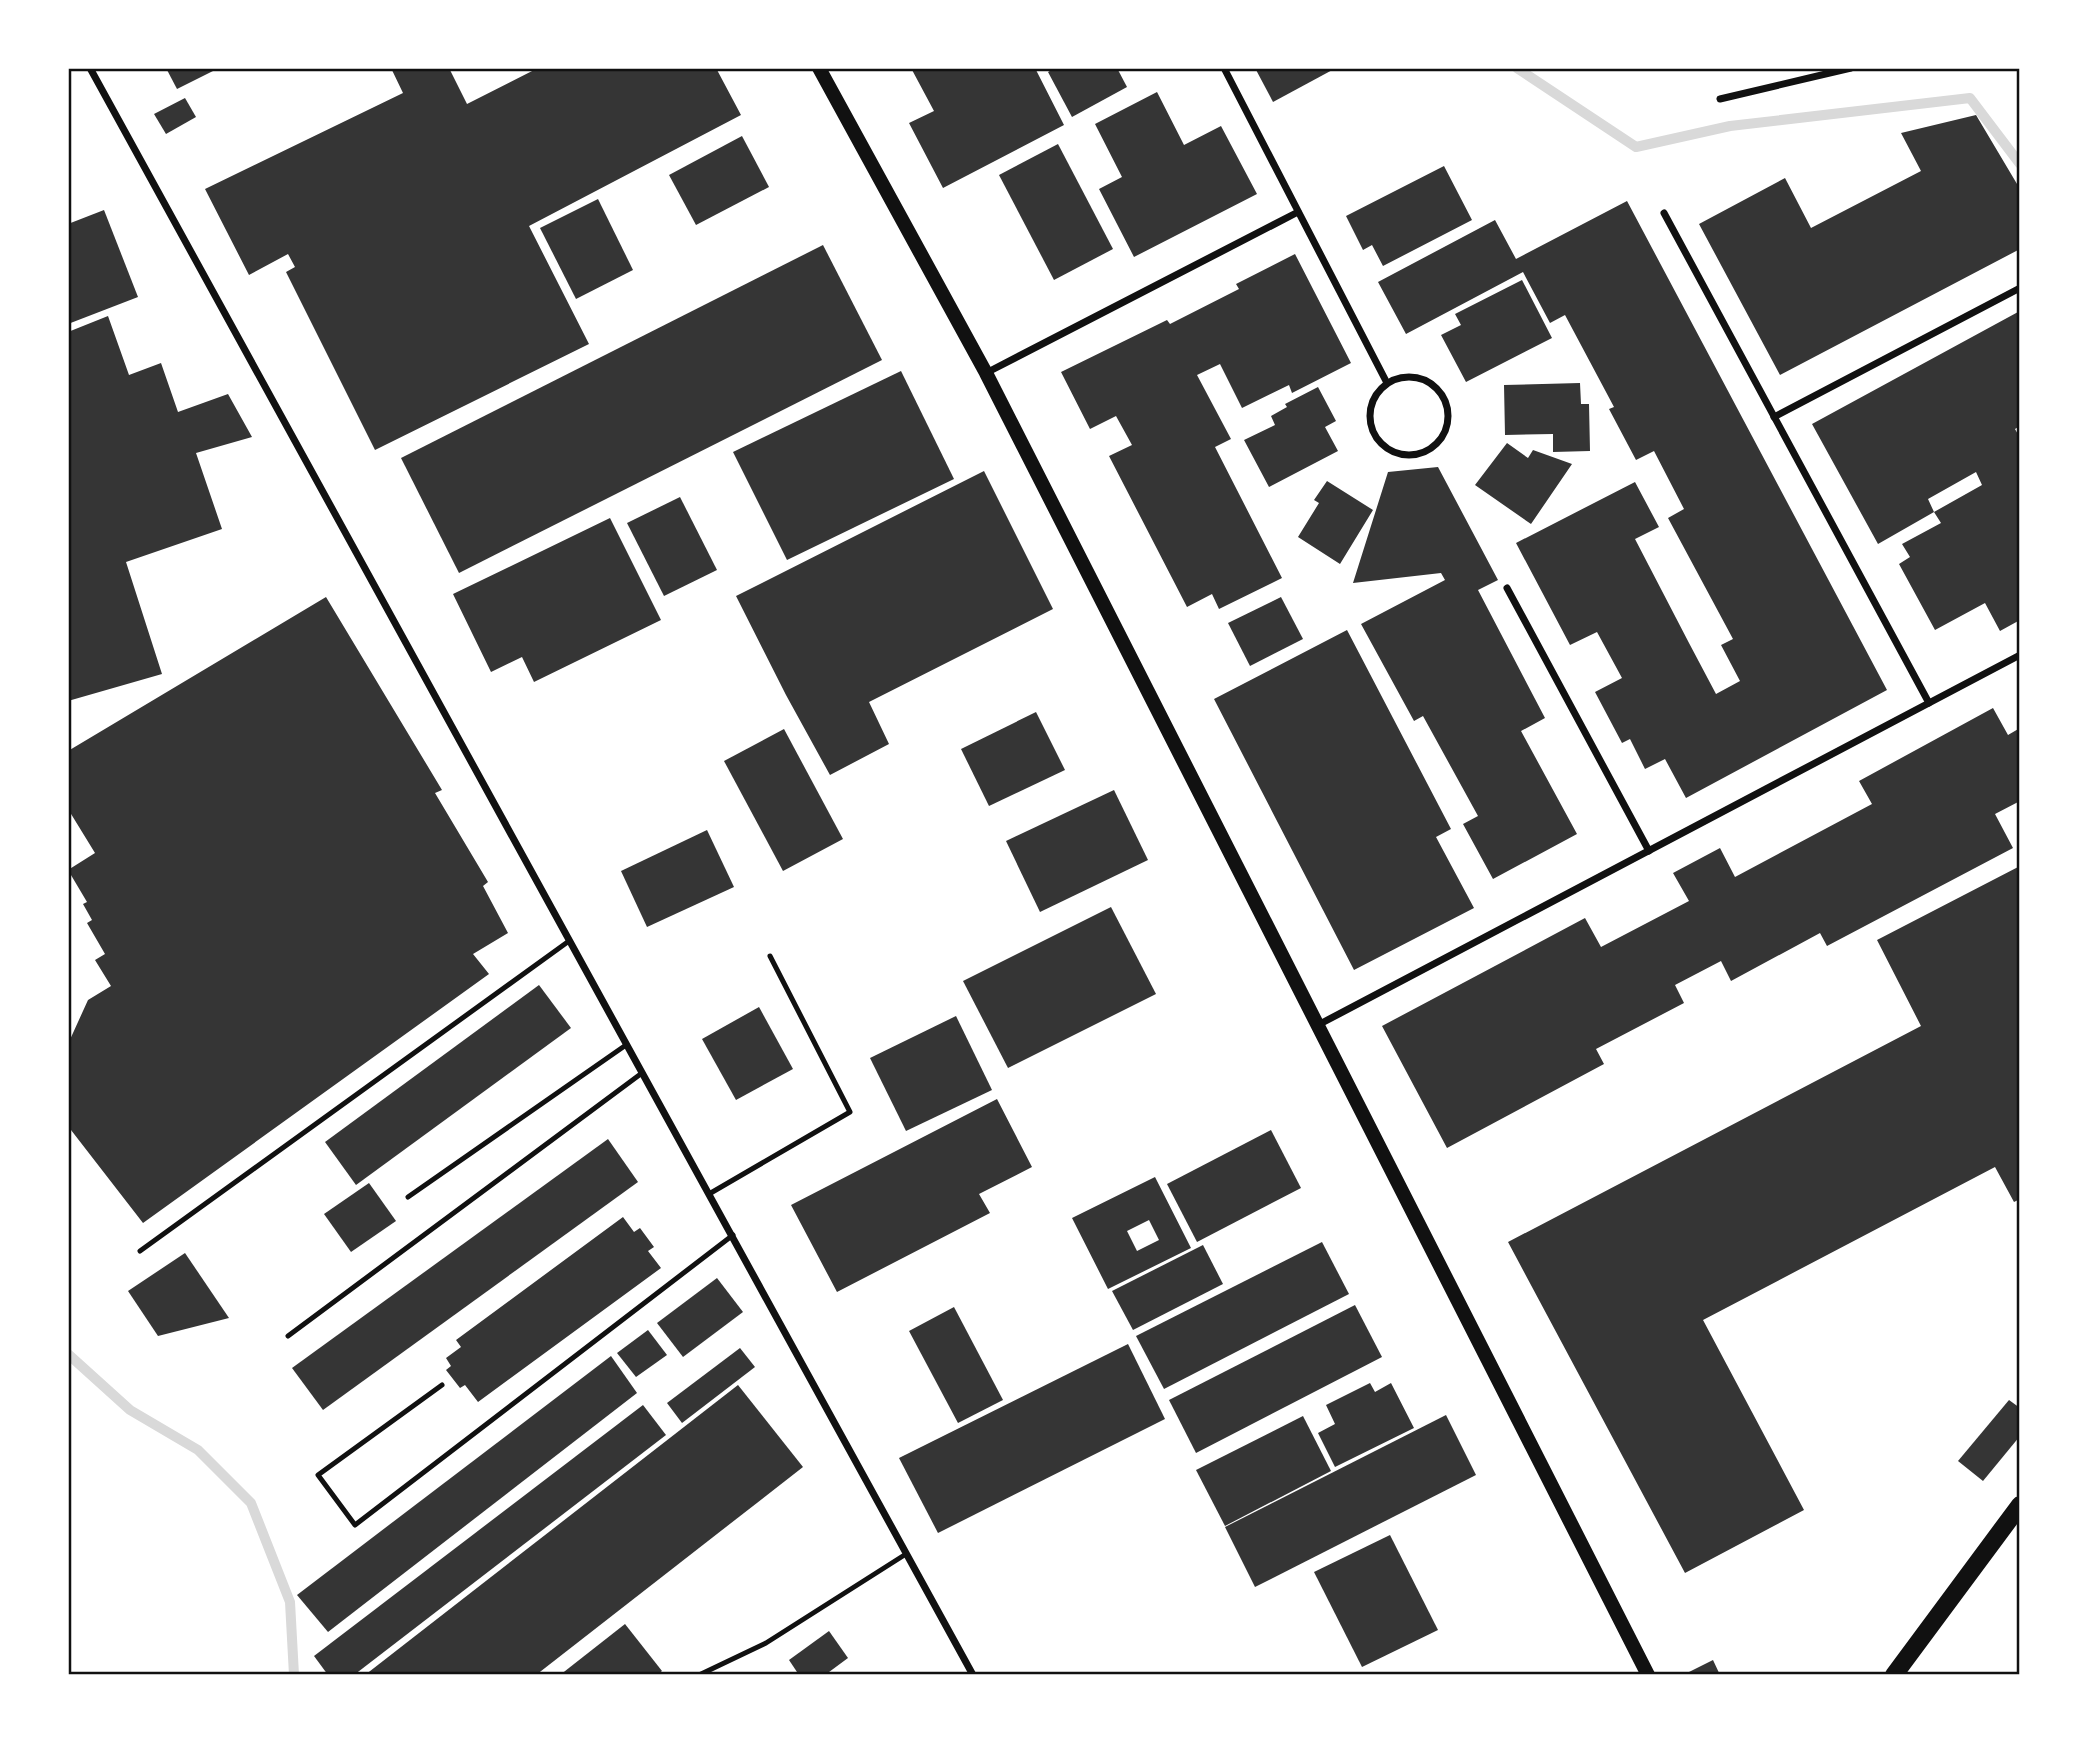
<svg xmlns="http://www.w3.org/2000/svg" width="2088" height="1743" font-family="Poppins,sans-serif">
<rect width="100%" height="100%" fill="#fff"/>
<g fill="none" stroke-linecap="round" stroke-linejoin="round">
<g stroke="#d9d9d9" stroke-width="10">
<path d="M1517 68 1636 147 1730 126 1970 98 2020 164"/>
<path d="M68 1354 130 1410 198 1450 251 1503 290 1602 294 1675"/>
</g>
</g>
<g fill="#353535" fill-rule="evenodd">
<path d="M166 68H219L177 89Z"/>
<path d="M391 68H449L467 104 538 68H716L741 115 529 226 589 344 375 450 286 272 295 267 288 254 249 275 205 189 403 93Z"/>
<path d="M911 68H1035L1064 125 943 188 909 123 934 111Z"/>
<path d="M1055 68H1117L1127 87 1072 117 1048 72Z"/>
<path d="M1255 68H1336L1273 102Z"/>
<path d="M1157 92 1184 145 1221 126 1257 194 1134 257 1099 189 1122 177 1095 124Z"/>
<path d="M185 98 196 117 166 134 154 114Z"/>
<path d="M1976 115 2020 189V249L1780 375 1699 224 1785 178 1811 228 1921 171 1901 133Z"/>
<path d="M742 136 769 187 696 225 669 175Z"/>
<path d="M1058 144 1113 249 1054 280 999 175Z"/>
<path d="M1444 166 1472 220 1383 266 1372 245 1363 250 1346 216Z"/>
<path d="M598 199 633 270 576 299 540 228Z"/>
<path d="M1627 201 1887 690 1686 798 1665 759 1645 769 1630 739 1622 743 1595 692 1622 678 1597 632 1570 645 1516 543 1635 482 1659 527 1635 539 1689 643 1716 694 1740 681 1721 645 1733 639 1668 518 1684 509 1654 451 1636 460 1609 409 1614 407 1565 315 1550 323 1523 272 1406 334 1378 282 1495 220 1516 259Z"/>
<path d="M104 210 138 297 68 324V224Z"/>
<path d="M823 245 882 360 459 573 401 458Z"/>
<path d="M1295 254 1351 363 1292 393 1289 385 1242 408 1220 364 1197 375 1231 439 1215 447 1282 578 1219 609 1212 594 1187 607 1109 456 1132 445 1116 416 1090 429 1061 372 1167 320 1170 324 1239 289 1236 284Z"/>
<path d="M1522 280 1552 338 1466 382 1441 335 1461 325 1455 314Z"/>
<path d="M2018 312 2020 316V426L2015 429 2020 438V620L2000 631 1985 603 1935 630 1899 564 1910 557 1902 544 1941 523 1934 512 1982 485 1976 472 1928 499 1934 512 1878 544 1812 424Z"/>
<path d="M108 316 129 375 161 363 178 412 228 394 252 437 196 453 222 529 126 562 162 674 68 701V332Z"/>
<path d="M901 371 954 479 787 560 733 452Z"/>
<path d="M1580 383 1581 404H1589L1590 451 1553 452V434L1505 435 1504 385Z"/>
<path d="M1318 387 1336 421 1325 427 1338 451 1269 487 1244 440 1275 425 1271 416 1287 407 1285 404Z"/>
<path d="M1507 443 1528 458 1533 450 1572 464 1531 524 1475 485Z"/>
<path d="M1438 467 1498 580 1478 590 1545 718 1521 731 1577 834 1493 879 1463 824 1478 816 1423 716 1414 721 1361 624 1445 580 1441 573 1353 583 1388 472Z"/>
<path d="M984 471 1053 609 869 702 889 744 830 775 786 695 736 596Z"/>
<path d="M1327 481 1373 510 1340 564 1298 537 1319 503 1314 500Z"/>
<path d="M680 497 717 570 664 596 627 523Z"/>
<path d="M610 518 661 620 534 682 522 657 491 672 453 594Z"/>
<path d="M326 597 442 790 435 793 488 882 483 886 508 933 473 954 489 974 143 1223 71 1130 68 1132V1044L88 1000 111 986 95 960 105 954 87 923 92 920 83 904 87 902 68 870 95 853 68 809V751Z"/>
<path d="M1281 597 1303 639 1250 666 1228 623Z"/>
<path d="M1347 630 1451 829 1436 837 1474 908 1354 970 1214 699Z"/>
<path d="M1993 708 2008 735 2020 728V801L1995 814 2013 848 1827 946 1820 933 1731 981 1721 961 1675 985 1684 1003 1596 1049 1604 1064 1447 1148 1382 1026 1585 918 1601 947 1689 901 1673 873 1720 848 1735 877 1872 804 1859 781Z"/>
<path d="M1036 712 1065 770 989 806 961 749Z"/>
<path d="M784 729 843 839 783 871 724 761Z"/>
<path d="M1114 790 1148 860 1040 912 1006 841Z"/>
<path d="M707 830 734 887 647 927 621 871Z"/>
<path d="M2020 866V1199L2014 1202 1995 1167 1703 1320 1804 1510 1685 1573 1508 1242 1921 1026 1877 940Z"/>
<path d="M1111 907 1156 994 1008 1068 963 981Z"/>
<path d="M539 985 571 1028 356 1185 325 1142Z"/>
<path d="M759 1007 793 1069 736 1100 702 1039Z"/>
<path d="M956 1016 992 1090 906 1131 870 1058Z"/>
<path d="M997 1099 1032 1167 979 1194 990 1213 837 1292 791 1205Z"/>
<path d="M1271 1130 1301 1188 1197 1242 1167 1184Z"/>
<path d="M608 1139 638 1182 323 1410 292 1368Z"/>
<path d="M1155 1177 1191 1248 1108 1289 1072 1218ZM1149 1220 1159 1240 1137 1251 1127 1231Z"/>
<path d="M369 1183 396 1221 351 1252 324 1214Z"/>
<path d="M623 1217 634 1232 640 1228 654 1247 648 1251 661 1268 478 1402 465 1385 460 1388 446 1370 451 1366 446 1358 461 1347 456 1340Z"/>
<path d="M1322 1242 1349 1294 1164 1389 1136 1336Z"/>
<path d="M1203 1245 1223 1284 1133 1330 1112 1291Z"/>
<path d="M185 1253 229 1318 158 1336 128 1291Z"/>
<path d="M717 1278 743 1312 683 1357 657 1323Z"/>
<path d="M1355 1305 1382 1357 1196 1453 1169 1400Z"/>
<path d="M954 1307 1003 1400 958 1423 909 1331Z"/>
<path d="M648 1330 667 1355 636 1377 617 1353Z"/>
<path d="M1128 1344 1165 1419 938 1533 899 1458Z"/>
<path d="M740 1348 755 1367 682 1423 667 1403Z"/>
<path d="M611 1356 637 1393 328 1632 297 1595Z"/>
<path d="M1370 1383 1375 1392 1391 1383 1414 1428 1335 1467 1318 1433 1335 1424 1326 1405Z"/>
<path d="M738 1385 803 1467 536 1675H365Z"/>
<path d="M2009 1400 2020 1408V1436L1983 1481 1958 1461Z"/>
<path d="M643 1405 666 1435 354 1675H328L314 1656Z"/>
<path d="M1446 1415 1476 1475 1255 1587 1225 1527Z"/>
<path d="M1303 1416 1331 1471 1225 1526 1196 1470Z"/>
<path d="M1390 1535 1438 1630 1362 1667 1314 1572Z"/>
<path d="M625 1624 662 1671 657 1675H560Z"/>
<path d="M829 1631 848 1658 825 1675H799L789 1660Z"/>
<path d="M1713 1660 1720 1675H1689L1687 1673Z"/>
</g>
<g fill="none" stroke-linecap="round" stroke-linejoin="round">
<g stroke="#111" stroke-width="5">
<path d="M709 1194 850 1112 770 956"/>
<path d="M408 1197 626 1045"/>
<path d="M140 1251 569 941"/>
<path d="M288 1336 642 1073"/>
<path d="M442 1385 318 1475 355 1525 733 1235"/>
<path d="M699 1675 766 1643 906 1554"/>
</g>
<g stroke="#111" stroke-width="7">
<path d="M90 68 973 1675"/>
<path d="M1224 68 1387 383"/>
<path d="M1720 99 1851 68"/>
<path d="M1664 213 1929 703"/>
<path d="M986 373 1298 212"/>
<circle cx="1409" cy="416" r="39"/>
<path d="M1774 417 2020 288"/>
<path d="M1507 588 1649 851"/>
<path d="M1318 1025 2020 655"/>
</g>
<path stroke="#111" stroke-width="14" d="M819 68 986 373 1648 1675"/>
<path stroke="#111" stroke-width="18" d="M1894 1675 2020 1505"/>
</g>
<rect width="2088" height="1743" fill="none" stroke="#ffffff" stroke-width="140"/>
<rect x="70" y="70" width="1948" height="1603" fill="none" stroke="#111" stroke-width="2.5"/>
</svg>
